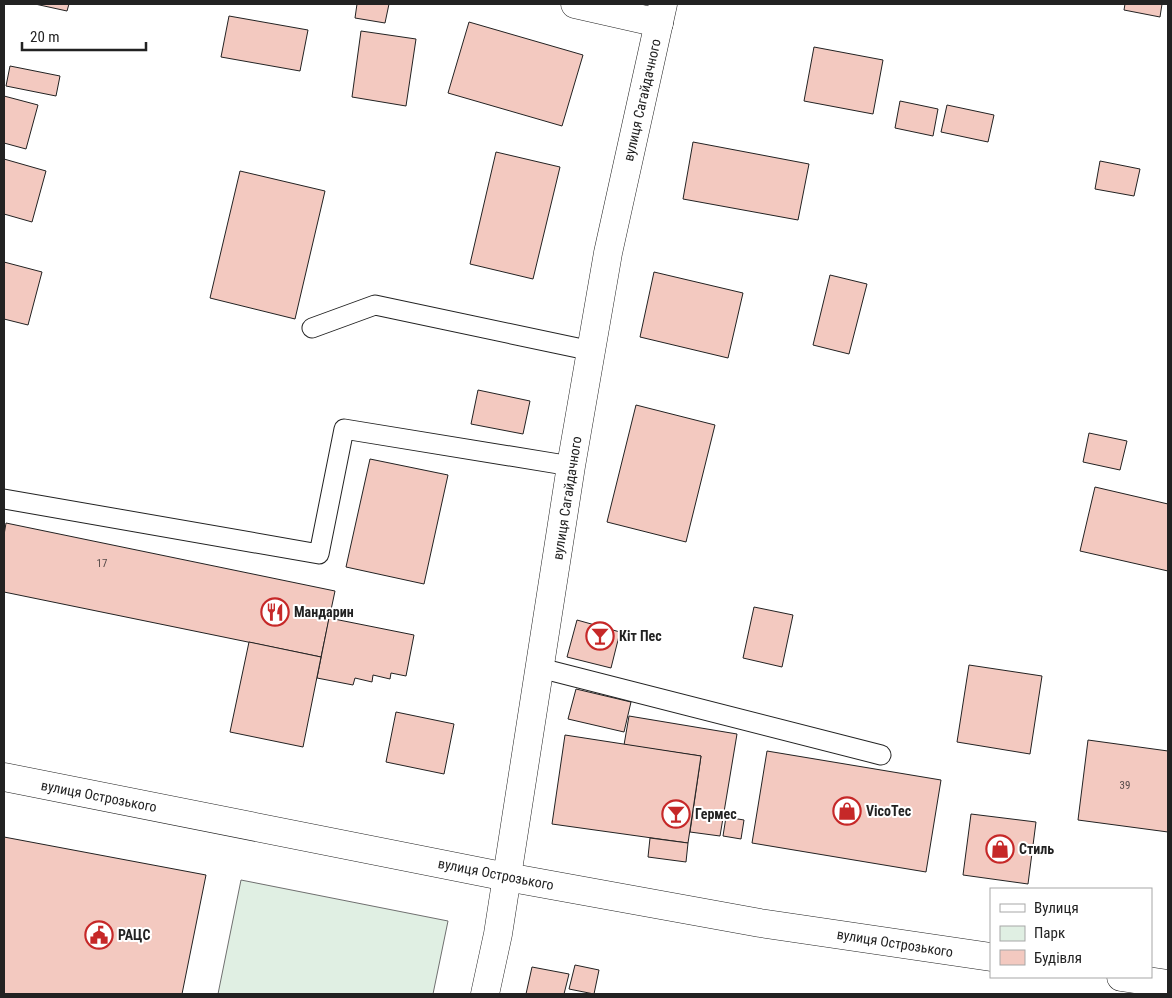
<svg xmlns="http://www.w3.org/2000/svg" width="1172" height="998" font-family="'Roboto Condensed',sans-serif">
<rect width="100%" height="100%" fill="#fff"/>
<path fill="#e0efe3" stroke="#6f6f6f" d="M241 880 448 921 433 994H218Z"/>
<g fill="#f3c9c0" stroke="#222">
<path d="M35 4H69L67 11Z"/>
<path d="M357 4H389L385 23 355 18Z"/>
<path d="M1125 4H1162L1160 17 1124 10Z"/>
<path d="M229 16 308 30 300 71 221 57Z"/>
<path d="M469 22 583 55 562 126 448 93Z"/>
<path d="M361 31 416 39 406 106 352 97Z"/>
<path d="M814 47 883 60 873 114 804 101Z"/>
<path d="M10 66 60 76 56 96 6 86Z"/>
<path d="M4 96 38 105 26 149 4 143Z"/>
<path d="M900 101 938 109 933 136 895 128Z"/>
<path d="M947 105 994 115 988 142 941 132Z"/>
<path d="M693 142 809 164 798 220 683 199Z"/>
<path d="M496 152 560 167 533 279 470 264Z"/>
<path d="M4 159 46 171 32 222 4 214Z"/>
<path d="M1100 161 1140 169 1134 196 1095 189Z"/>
<path d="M240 171 325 191 295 319 210 298Z"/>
<path d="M4 262 42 272 28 325 4 319Z"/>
<path d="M654 272 743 293 728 358 640 337Z"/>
<path d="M830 275 867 284 849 354 813 345Z"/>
<path d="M478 390 530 401 523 434 471 424Z"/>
<path d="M636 405 715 425 686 542 607 522Z"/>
<path d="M1089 433 1127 441 1120 470 1083 462Z"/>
<path d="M370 459 448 475 424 584 346 567Z"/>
<path d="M1095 487 1168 504V571L1080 551Z"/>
<path d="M6 523 335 591 321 657 4 592V535Z"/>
<path d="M754 607 793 615 782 667 743 658Z"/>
<path d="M329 618 414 635 406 676 391 673 390 679 373 675 372 682 355 678 353 685 317 678Z"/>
<path d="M577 620 620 632 611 668 567 657Z"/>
<path d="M249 642 321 657 303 747 230 732Z"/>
<path d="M969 665 1042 676 1030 754 957 742Z"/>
<path d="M576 689 631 702 624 732 568 719Z"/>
<path d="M396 712 454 724 444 774 386 762Z"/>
<path d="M629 716 737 734 720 836 690 832 701 756 624 745Z"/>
<path d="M565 735 701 756 688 843 552 824Z"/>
<path d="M1088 740 1168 751V832L1078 820Z"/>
<path d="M767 751 941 780 926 872 752 843Z"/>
<path d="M971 814 1036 822 1028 884 963 875Z"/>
<path d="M726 817 744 820 741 839 723 836Z"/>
<path d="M4 837 206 875 182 994H4Z"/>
<path d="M650 838 688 843 686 862 648 857Z"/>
<path d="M575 965 599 970 594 994 569 989Z"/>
<path d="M532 967 569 974 564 994H526Z"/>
</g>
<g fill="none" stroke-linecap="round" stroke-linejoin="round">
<g stroke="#222" stroke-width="21">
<g id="lane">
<path d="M312 328 375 305 592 351"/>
<path d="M4 499 319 554 344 429 571 466"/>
<path d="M540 668 881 755"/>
</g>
</g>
<g stroke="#222" stroke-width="29">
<g id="street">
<path d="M575 4 659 23"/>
<path d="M485 994 498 934 571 466 608 253 663 4"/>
</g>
</g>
<g stroke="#222" stroke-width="29">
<g id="secondary">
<path d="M4 777 507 877 760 923 991 957"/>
<path d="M1121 977 1168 984"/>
</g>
</g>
<use href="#lane" stroke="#fff" stroke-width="19"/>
<use href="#street" stroke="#fff" stroke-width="28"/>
<use href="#secondary" stroke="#fff" stroke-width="28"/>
</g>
<defs>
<g id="restaurant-ring" transform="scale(1.4375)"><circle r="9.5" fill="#fff" stroke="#c62828" stroke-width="1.5"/><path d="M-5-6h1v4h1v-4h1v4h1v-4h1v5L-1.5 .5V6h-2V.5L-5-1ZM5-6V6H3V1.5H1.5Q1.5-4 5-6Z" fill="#c62828"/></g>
<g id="bar-ring" transform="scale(1.4375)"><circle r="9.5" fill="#fff" stroke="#c62828" stroke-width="1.5"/><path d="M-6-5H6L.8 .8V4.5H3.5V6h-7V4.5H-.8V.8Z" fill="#c62828"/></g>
<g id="shop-ring" transform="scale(1.4375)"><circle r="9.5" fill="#fff" stroke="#c62828" stroke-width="1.5"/><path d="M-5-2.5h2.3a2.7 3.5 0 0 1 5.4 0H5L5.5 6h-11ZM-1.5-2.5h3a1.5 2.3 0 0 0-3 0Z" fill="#c62828"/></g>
<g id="civic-ring" transform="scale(1.4375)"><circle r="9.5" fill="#fff" stroke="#c62828" stroke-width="1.5"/><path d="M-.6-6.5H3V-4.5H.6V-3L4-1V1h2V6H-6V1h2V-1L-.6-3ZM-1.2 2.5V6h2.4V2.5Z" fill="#c62828"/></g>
</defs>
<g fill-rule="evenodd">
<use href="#restaurant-ring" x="275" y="612"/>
<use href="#bar-ring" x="600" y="636"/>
<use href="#shop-ring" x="847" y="811"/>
<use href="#bar-ring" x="676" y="814"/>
<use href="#shop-ring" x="1000" y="849"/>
<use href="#civic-ring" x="99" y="935"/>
</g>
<g text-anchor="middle" stroke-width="4" stroke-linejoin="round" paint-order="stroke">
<g font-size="11" fill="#564c4a">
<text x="102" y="567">17</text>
<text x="1125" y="789">39</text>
</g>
<g font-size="14" fill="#222" stroke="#fff">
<text transform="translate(642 100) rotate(-77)" y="5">вулиця Сагайдачного</text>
<text transform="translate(567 498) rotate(-81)" y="5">вулиця Сагайдачного</text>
<text transform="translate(99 796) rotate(11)" y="5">вулиця Острозького</text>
<text transform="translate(496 874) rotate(11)" y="5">вулиця Острозького</text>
<text transform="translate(895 943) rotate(9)" y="5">вулиця Острозького</text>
</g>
<g font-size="14" font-weight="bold" fill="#222" stroke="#fff" text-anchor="start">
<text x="294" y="617">Мандарин</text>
<text x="619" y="641">Кіт Пес</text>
<text x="866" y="816">VicoTec</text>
<text x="695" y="819">Гермес</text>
<text x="1019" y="854">Стиль</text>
<text x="118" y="940">РАЦС</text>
</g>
</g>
<rect width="1172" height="998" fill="none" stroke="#222222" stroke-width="10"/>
<rect x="990" y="888" width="162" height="90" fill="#ffffff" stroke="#a7a7a7"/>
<rect x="1000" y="904" width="25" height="8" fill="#ffffff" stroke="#a7a7a7"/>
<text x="1034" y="913" font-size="15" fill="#222222">Вулиця</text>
<rect x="1000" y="926" width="25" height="15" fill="#e0efe3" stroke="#a7a7a7"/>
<text x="1034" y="938" font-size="15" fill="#222222">Парк</text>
<rect x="1000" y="950" width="25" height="15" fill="#f3c9c0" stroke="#a7a7a7"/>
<text x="1034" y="963" font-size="15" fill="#222222">Будівля</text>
<path d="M22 42v8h124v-8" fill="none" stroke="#222222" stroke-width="2.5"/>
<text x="30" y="42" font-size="15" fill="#222222" stroke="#ffffff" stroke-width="4" paint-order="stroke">20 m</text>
</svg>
